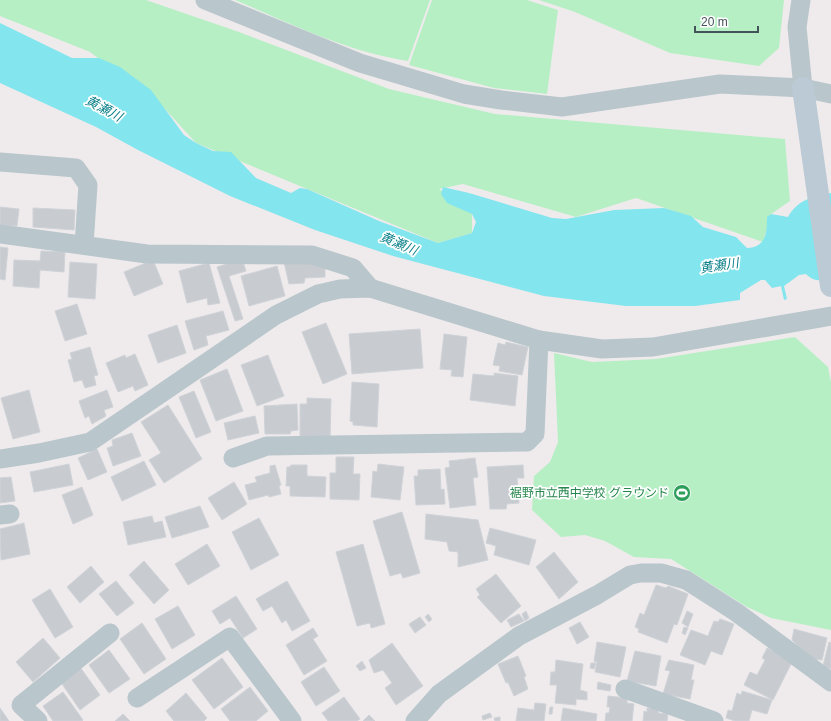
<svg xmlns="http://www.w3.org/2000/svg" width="831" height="721" font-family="Arial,'Noto Sans JP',sans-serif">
<rect width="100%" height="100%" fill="#efebec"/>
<g fill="#b7efc5">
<path d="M0 0H146L239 32 389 89 495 114 785 139 790 201 771 214 763 242 636 198 576 217 463 184 439 189 472 214V233L438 243 196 143 165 109 90 52 0 16Z"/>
<path d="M235 0H430L408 61C348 52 291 24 235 0Z"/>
<path d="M432 0H527L558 10 547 94 494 88 409 65Z"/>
<path d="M539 0H784L779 48 759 66 670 53 575 12Z"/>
<path d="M795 337 828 367 831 382V630L771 618 747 607 671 559 634 557 605 541 585 535 561 537 532 510 534 476 550 462 558 442 554 353 592 362 656 359Z"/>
</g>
<path fill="#83e5ed" d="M0 23 72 58H99L120 67 151 90 184 135 196 143 213 151 231 152 256 178 291 193 300 188 307 189 379 221 438 243 472 233 476 222 472 214 447 203 441 194 443 187 469 193 552 218 566 219 614 210 664 208 691 216 703 227 736 237 747 248C766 247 767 233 767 217L771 214 788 217C798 199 813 197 831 193V279C821 281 814 282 806 274L799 275 784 286 787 299 784 300 781 286 772 288 765 280H761L740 293V300L695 306H626L544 296 393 256 315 230 230 196 138 150 96 127 0 83Z"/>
<g fill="#c8ccd1" stroke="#cfd3d8">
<path d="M0 207 19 209 17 226 0 225Z"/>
<path d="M33 208 75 210 74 230 33 227Z"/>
<path d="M0 247 8 248 5 280 0 279Z"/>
<path d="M41 251 65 252 64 272 40 270 39 288 13 286 14 260 40 261Z"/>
<path d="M242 259 246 271 229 276 243 319 235 321 217 267Z"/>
<path d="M153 260 163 284 134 296 124 272Z"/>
<path d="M70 262 97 264 95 299 68 297Z"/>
<path d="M284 262 325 264V277L305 278 304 283 289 284Z"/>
<path d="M209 263 220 303 208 305 207 298 187 303 179 271Z"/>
<path d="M277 266 285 296 249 306 241 276Z"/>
<path d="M77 304 87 334 65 341 55 311Z"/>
<path d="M223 311 229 330 206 336 208 345 194 350 185 321Z"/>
<path d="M326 323 347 374 323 384 302 332Z"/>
<path d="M177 325 186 353 158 363 148 335Z"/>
<path d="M420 329 423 368 352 374 349 334Z"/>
<path d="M444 334 467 337 463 377 451 376 452 370 440 369Z"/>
<path d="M506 342 528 347 522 375 499 371 500 366 493 365 498 343 505 345Z"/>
<path d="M90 347 98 375 94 376 96 385 85 388 82 380 74 382 68 360 72 359 70 353Z"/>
<path d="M135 354 148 385 135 391 133 386 118 392 106 363 125 355 126 358Z"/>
<path d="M268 355 284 396 257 406 241 365Z"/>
<path d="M227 369 243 411 216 421 200 380Z"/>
<path d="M494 373 518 376 515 406 470 400 473 374 494 376Z"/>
<path d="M352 382 379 384 377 427 353 425V422L350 421Z"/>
<path d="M29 390 40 432 13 439 1 398Z"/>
<path d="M107 390 113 407 104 410 106 416 92 424 89 416 85 418 79 401Z"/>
<path d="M194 391 211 432 196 438 179 397Z"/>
<path d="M307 398 331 399 330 439 300 438V404H307Z"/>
<path d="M297 404 298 430 291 431 290 434H265L264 406Z"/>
<path d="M168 405 202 459 164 483 149 460 161 453 141 422Z"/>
<path d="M255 416 259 433 228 440 224 423Z"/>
<path d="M132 433 141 456 113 466 107 448 113 446 112 440Z"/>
<path d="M97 449 107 472 88 480 78 458Z"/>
<path d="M336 457H354L353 474H360L359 500 330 499V473H336Z"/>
<path d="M475 458 478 477 473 478 476 505 450 508 445 468 450 467 449 461Z"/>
<path d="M144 461 156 485 122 501 111 477Z"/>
<path d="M69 464 73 485 34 492 30 472Z"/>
<path d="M378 464 404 467 400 500 371 497 373 471 377 472Z"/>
<path d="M275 465 281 485 279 486 281 494 269 497 268 495 249 500 245 485 257 482 255 477 270 473V466Z"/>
<path d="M291 465H307V476L326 477 325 497 290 496V486H286L287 467H290Z"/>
<path d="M523 465 524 478H517L519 503 507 504 506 509H490L487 467Z"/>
<path d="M440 469 441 490 444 489 445 504 416 505 414 476H418V470Z"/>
<path d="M11 477 15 501 0 503V478Z"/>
<path d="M234 482 247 504 222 520 208 498Z"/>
<path d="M82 487 93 515 73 524 62 495Z"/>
<path d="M200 506 209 527 172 538 165 517Z"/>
<path d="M402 512 420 573 403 578 401 573 390 576 373 521Z"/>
<path d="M426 514 478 520 488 560 458 567V552L449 551 447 542 425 539Z"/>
<path d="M152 516 154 523 162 521 166 537 128 545 123 522Z"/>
<path d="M259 518 279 555 251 570 232 532Z"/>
<path d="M24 523 30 554 1 560 0 529Z"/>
<path d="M490 528 536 540 529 565 494 555 496 546 486 543Z"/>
<path d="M207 544 220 566 188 585 175 564Z"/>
<path d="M363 544 385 624 371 628 370 623 357 626 336 552Z"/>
<path d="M554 552 578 582 559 599 536 567Z"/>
<path d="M144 561 169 590 154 604 129 575Z"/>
<path d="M91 566 104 582 80 603 67 587Z"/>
<path d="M496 574 521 606 501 623 477 597 480 595 476 589Z"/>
<path d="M116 581 134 603 117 616 99 594Z"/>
<path d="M287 581 310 621 292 631 286 620 282 623 272 606 263 611 256 599Z"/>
<path d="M656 585 666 588 668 586 688 594 677 625 674 624 667 643 638 632 639 629 635 627 640 613 644 615Z"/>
<path d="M50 589 73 627 55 638 32 600Z"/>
<path d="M236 596 257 629 243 638 230 618 220 624 212 611Z"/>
<path d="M178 606 195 635 172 649 155 619Z"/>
<path d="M526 611 529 618 525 621 522 614Z"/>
<path d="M687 611 693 614 688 627 682 623Z"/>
<path d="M428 614 432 619 429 622 425 617Z"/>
<path d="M519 614 524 621 511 627 507 620Z"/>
<path d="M420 617 426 625 415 633 409 624Z"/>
<path d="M720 619 734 624 722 655 711 651 705 665 680 655 691 630 708 636 714 621 718 622Z"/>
<path d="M580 622 589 637 577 644 569 628Z"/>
<path d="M142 623 166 659 144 674 120 639Z"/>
<path d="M684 627 688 628 685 635 682 633Z"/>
<path d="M313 628 318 636 313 639 327 661 304 675 286 645Z"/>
<path d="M794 629 827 638 822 660 812 659 792 640Z"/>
<path d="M43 638 60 658 33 682 16 662Z"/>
<path d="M597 642 626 647 620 677 595 672 597 662 594 661Z"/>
<path d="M829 642 831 643V669L823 666Z"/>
<path d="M392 643 423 686 396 705 385 688 392 683 383 670 374 673 369 660Z"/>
<path d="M767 648 793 660 773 700 744 685 750 672 757 675 765 660 762 658Z"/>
<path d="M109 650 130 679 109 693 89 665Z"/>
<path d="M635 651 661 656 656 686 627 681Z"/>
<path d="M518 656 526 676 524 677 528 689 514 696 508 682 506 683 498 664Z"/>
<path d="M222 658 243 687 214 709 192 680Z"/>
<path d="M556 660 583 664 580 690 587 692V700L576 699V705L555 703 557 685H550L551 672H555Z"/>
<path d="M669 660 694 665 691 680H694L690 699 663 694 670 671 665 670Z"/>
<path d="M362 661 366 668 360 671 356 666Z"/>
<path d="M591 663H596L594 669 590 668Z"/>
<path d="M80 667 100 695 80 710 60 681Z"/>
<path d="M324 667 340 691 316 706 301 682Z"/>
<path d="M598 682 611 685 610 691 597 689Z"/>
<path d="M250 687 268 711 256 721H230L221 709Z"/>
<path d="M742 691 772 700 767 714 752 710 749 721H735L726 718 728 710 732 711 737 693 741 695Z"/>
<path d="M63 692 83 720 82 721H53L43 706Z"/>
<path d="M186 693 207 718 204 721H174L166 711Z"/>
<path d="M608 696 627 698V703L634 704 632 721H605L606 713H609L610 707H607Z"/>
<path d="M344 697 360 719 357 721H328L322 713Z"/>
<path d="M535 703 546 704 544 721H516L518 708 534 710Z"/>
<path d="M550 707H553L552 714H549Z"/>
<path d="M0 708 9 721H0Z"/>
<path d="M563 708 597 714 596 721H561Z"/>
<path d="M647 708 659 709 658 713 668 714 667 721H643L644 711 647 712Z"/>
<path d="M490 713 492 717 483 720 482 716Z"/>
<path d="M123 714 130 721H115Z"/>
<path d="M369 715 375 721H363Z"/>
<path d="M500 717V721H495L494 718Z"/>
</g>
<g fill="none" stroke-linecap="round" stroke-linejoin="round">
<g stroke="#b9c6cc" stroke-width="19">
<path d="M205 0 360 63 464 94 501 100 562 107 720 84 803 88 831 94"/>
<path d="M801 0 797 27 803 88"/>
<path d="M0 162 76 168 88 185 84 245"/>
<path d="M0 234 147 254 312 255 353 268 370 288"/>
<path d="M233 458 267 446 527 442 535 434 539 340"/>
<path d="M0 459 39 453 90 442 276 315 318 294 340 289 370 288 539 340 602 349 653 347 831 316"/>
<path d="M0 515 10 514"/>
<path d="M625 689 714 721"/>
<path d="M137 698 230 637 292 721"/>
<path d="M38 721 21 705 110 633"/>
<path d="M415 721 439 694 519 636 597 595 630 575 641 573H661L686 580 736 612 831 682"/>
</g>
<path stroke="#bbcad4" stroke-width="22" d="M803 88 831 286"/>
</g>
<defs>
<g id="stadium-disc" transform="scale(0.9)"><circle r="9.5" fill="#2e9e5b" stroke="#fff"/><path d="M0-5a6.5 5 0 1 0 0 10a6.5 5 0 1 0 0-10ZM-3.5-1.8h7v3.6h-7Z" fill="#fff"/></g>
</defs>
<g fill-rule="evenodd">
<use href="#stadium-disc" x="682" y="493"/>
</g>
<g text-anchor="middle" stroke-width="3.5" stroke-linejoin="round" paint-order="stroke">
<g font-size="12" fill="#27864d" stroke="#fff" text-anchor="end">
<text x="669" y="497">裾野市立西中学校 グラウンド</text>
</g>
<g font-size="13" font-style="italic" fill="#0b8089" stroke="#fff">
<text transform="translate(104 108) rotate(28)" y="5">黄瀬川</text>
<text transform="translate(399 243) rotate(23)" y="5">黄瀬川</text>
<text transform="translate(719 265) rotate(-8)" y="5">黄瀬川</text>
</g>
</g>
<path d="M695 26v6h63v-6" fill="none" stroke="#445259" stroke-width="2"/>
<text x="701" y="26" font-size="12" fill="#445259" stroke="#ffffff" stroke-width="3" paint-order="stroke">20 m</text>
</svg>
